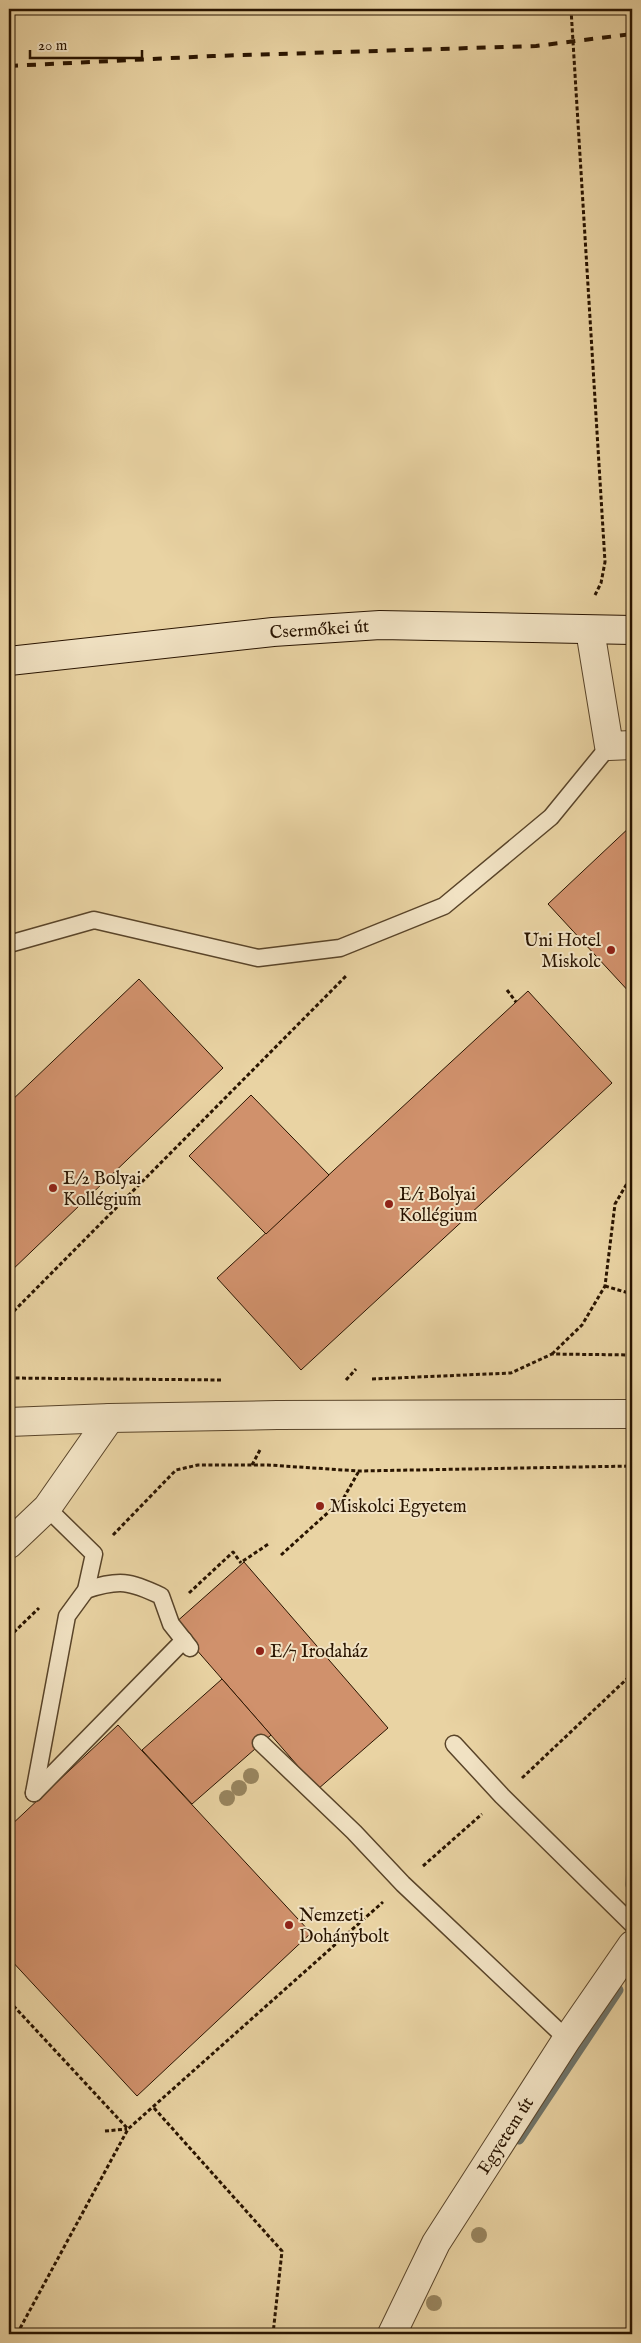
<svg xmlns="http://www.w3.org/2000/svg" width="641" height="2343" font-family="'IM FELL English',serif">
<rect width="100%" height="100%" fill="#e9d3a3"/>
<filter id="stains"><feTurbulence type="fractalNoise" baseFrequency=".004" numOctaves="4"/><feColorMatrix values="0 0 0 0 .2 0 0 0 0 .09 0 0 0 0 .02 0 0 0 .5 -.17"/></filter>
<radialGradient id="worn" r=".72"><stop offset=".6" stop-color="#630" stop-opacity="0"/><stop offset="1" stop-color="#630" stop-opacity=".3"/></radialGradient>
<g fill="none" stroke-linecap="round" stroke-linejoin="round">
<g stroke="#6f756b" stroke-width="11">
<path d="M631 1885 632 1864"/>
<path d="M519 2139 618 1990"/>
</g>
</g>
<g fill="#d0916c" stroke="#291400">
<path d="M632 825V995L548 904Z"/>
<path d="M139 979 223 1068 9 1273V1103Z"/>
<path d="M528 991 612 1083 301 1370 217 1278Z"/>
<path d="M251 1095 329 1175 266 1234 189 1156Z"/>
<path d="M244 1562 388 1728 318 1789 174 1624Z"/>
<path d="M222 1679 271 1735 192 1804 142 1750Z"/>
<path d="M118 1725 311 1933 137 2096 9 1958V1827Z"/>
</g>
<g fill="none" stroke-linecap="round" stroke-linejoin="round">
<g stroke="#594429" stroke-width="19">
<g id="lane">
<path d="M9 944 94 920 258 958 340 948 444 906 551 817 609 746"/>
<path d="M86 1590C119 1579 130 1581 161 1596L171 1624 190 1648"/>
<path d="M261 1743 354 1832 403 1884 567 2039"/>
<path d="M454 1744 502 1796 632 1924"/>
<path d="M34 1793 67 1616 86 1590 94 1554 47 1508"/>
<path d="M34 1793 184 1640"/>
</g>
</g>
<g stroke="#594429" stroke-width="30">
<g id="street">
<path d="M590 630 609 746 632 745"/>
<path d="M9 1422 110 1418 277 1415 632 1414"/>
<path d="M9 1544 47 1508 110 1418"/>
<path id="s1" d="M392 2334 436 2243 567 2039 632 1945"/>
</g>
</g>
<g stroke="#291400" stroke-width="30">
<g id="secondary">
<path id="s2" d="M9 661 273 632 380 625 632 630"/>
</g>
</g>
<g stroke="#291400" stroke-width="3" stroke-dasharray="4 2.5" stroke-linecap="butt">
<path d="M571 9 605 562 601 583 595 595"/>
<path d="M507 990 516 1002"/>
<path d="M605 1286 632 1294"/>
<path d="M9 1316 346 976"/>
<path d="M552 1354 582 1325 605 1286 615 1204 632 1175"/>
<path d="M9 1378 222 1380"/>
<path d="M372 1379 511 1373 552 1354 632 1355"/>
<path d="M346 1380 356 1369"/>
<path d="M252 1465 261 1448"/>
<path d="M113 1535 176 1470 198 1465H268L359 1471 632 1466"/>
<path d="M281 1555 343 1499 359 1471"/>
<path d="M243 1561 270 1543"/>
<path d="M189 1593 233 1552 241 1563"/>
<path d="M9 1637 39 1608"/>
<path d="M522 1778 632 1674"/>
<path d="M423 1866 482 1814"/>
<path d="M9 2001 128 2129"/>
<path d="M154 2108 282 2251 273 2334"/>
<path d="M105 2131 127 2129"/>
<path d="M17 2334 128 2129 383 1902"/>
</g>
<use href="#lane" stroke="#f1e2c3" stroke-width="16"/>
<use href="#street" stroke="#f1e2c3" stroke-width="28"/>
<use href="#secondary" stroke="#f1e2c3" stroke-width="28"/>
<path stroke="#291400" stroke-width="4" stroke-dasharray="9 9" stroke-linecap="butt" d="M9 66 213 56 536 46 632 34"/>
</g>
<g fill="#98855f">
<circle cx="251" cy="1776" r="8"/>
<circle cx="239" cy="1788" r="8"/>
<circle cx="227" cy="1798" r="8"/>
<circle cx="479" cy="2235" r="8"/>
<circle cx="434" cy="2303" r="8"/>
</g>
<g fill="#8f2418" stroke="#f1e2c3" stroke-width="2">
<circle cx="611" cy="950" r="5"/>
<circle cx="53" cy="1188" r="5"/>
<circle cx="389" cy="1204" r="5"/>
<circle cx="320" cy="1506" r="5"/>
<circle cx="260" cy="1651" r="5"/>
<circle cx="289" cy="1925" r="5"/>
</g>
<g text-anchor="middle" stroke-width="4" stroke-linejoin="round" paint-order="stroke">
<g font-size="18" fill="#291400" stroke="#f1e2c3">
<text dy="6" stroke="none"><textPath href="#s2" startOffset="312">Csermőkei út</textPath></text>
<text dy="6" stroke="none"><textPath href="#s1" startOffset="229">Egyetem út</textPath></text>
</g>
<g font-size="18" fill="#291400" stroke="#f1e2c3" text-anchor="start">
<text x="601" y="946" text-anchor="end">Uni Hotel<tspan x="601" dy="21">Miskolc</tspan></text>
<text x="63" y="1184">E/2 Bolyai<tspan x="63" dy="21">Kollégium</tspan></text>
<text x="399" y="1200">E/1 Bolyai<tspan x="399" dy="21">Kollégium</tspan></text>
<text x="330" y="1512">Miskolci Egyetem</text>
<text x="270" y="1657">E/7 Irodaház</text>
<text x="299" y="1921">Nemzeti<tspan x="299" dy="21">Dohánybolt</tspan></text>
</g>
</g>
<rect width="641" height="2343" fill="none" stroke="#e9d3a3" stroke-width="30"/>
<rect x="10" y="10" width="621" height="2323" fill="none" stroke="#291400" stroke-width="2.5"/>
<rect x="15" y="15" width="611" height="2313" fill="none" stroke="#291400"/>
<path d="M30 50v8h112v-8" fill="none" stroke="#291400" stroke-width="2.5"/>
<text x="38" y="50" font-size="15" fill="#291400" stroke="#f1e2c3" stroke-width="4" paint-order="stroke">20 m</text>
<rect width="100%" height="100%" filter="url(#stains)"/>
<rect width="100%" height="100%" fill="url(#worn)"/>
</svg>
